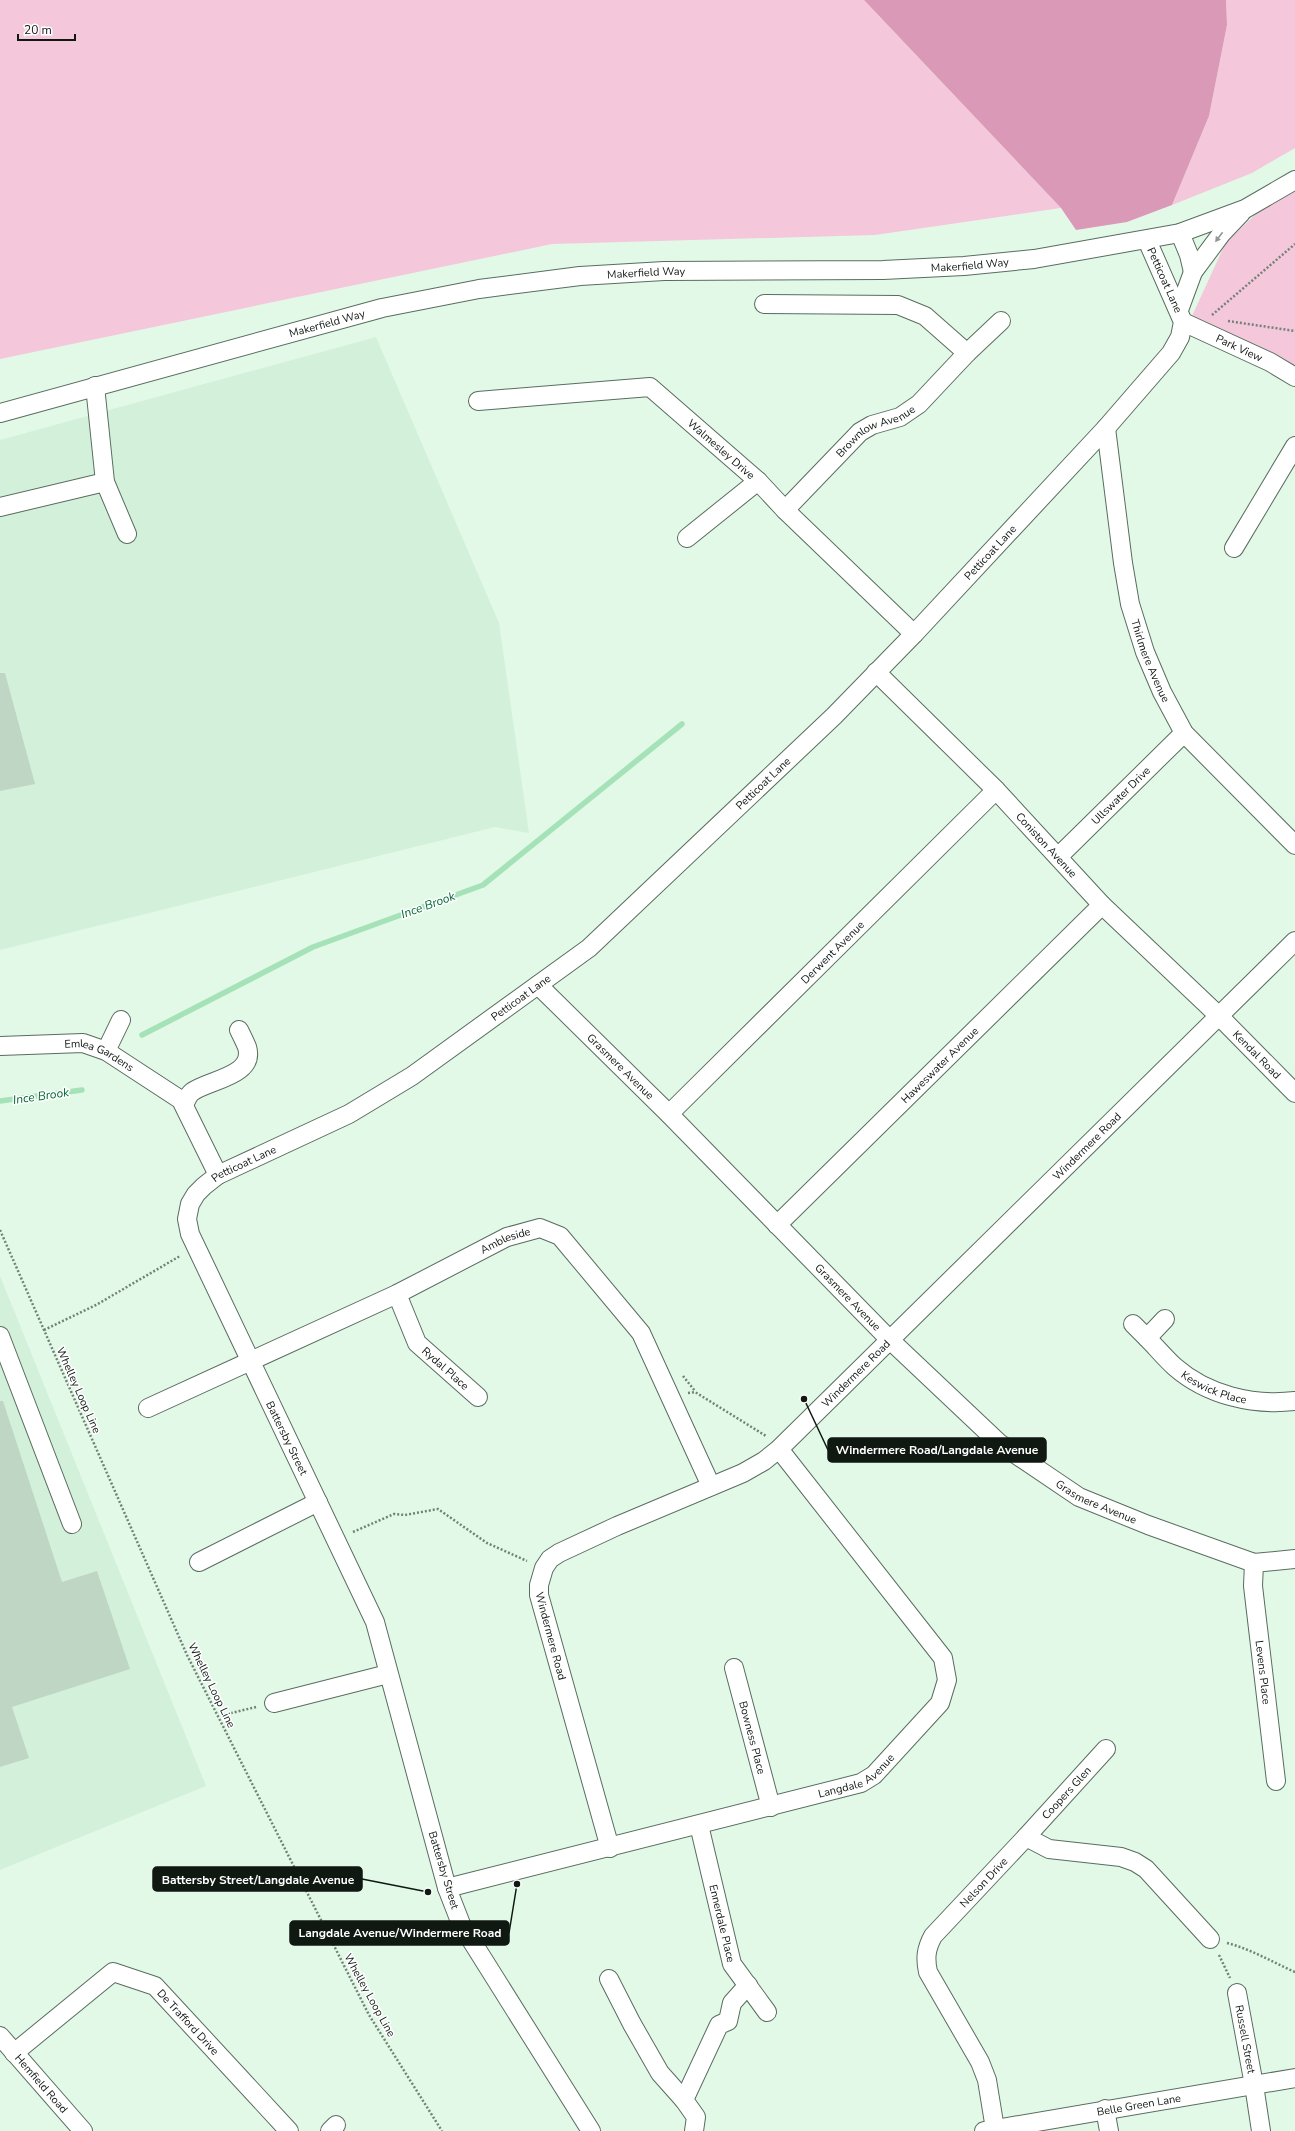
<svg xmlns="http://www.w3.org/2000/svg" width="1295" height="2131" font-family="'Nunito Sans',sans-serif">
<rect width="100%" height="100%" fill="#e2f9e8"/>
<g fill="#d2f0da">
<path d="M376 337 499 623 529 833 495 827 0 950V440Z"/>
<path d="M0 1276 206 1786 0 1870Z"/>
</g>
<g fill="#f5c7db">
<path d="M0 0H864L1061 208 875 235 552 244 0 359Z"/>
<path d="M1226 0H1295V148L1252 173 1172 205 1209 116 1227 25Z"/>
<path d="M1295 191V369L1192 316 1226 242 1271 200Z"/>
</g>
<path fill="#da9ab7" d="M864 0H1226L1227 25 1209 116 1172 205 1127 222 1076 230 1061 208Z"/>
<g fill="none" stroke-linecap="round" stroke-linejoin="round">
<g stroke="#a6e2b7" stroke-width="5.5">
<path d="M142 1035 313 947 483 885 682 724"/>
<path d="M0 1101 82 1090"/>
</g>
</g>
<g fill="#c0d6c5">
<path d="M0 673H5L35 784 0 791Z"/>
<path d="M0 1401H3L62 1582 97 1571 130 1669 12 1707 29 1758 0 1767Z"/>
</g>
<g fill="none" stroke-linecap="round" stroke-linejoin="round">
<g stroke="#596d5f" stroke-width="20">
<g id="minor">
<path d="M1180 233 1189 255 1193 272"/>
<path d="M764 304 898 305 925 316 967 353"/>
<path d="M1179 310 1193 272 1222 233 1241 213"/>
<path id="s1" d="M1183 322 1270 362 1295 377"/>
<path d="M95 386 105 482 127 534"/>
<path id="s2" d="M478 401 650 387 758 481 785 510 914 634"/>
<path id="s3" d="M0 413 382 308 479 289 580 276 664 271 883 270 964 266 1034 259 1180 233 1245 209 1295 180"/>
<path id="s4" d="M1106 428 1123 563 1130 604 1145 652 1162 692 1184 733 1295 845"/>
<path d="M0 507 105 482"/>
<path id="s5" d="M785 510 860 432 872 425 900 417 919 404 967 353 1001 321"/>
<path d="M687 538 758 481"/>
<path d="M1234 548 1295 446"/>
<path id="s6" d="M876 672 996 790 1102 905 1219 1016 1295 1093"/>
<path id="s7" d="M1058 857 1184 733"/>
<path id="s8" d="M538 985 669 1114 890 1340 999 1443 1079 1497 1148 1525 1254 1563 1295 1559"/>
<path id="s9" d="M0 1046 83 1043 106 1051 181 1100 218 1175"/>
<path d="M106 1051 121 1020"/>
<path d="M184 1105C186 1101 188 1095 192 1092 208 1080 256 1076 247 1047 245 1042 242 1036 239 1030"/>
<path id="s10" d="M669 1114 996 790"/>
<path id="s11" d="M777 1225 1102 905"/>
<path id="s12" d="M397 1294 417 1343 478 1397"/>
<path d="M1133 1324 1147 1338 1165 1319"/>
<path d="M0 1336 72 1524"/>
<path id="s13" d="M1147 1338C1156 1347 1165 1358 1175 1367 1207 1395 1253 1406 1295 1401"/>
<path id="s14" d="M148 1408 397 1294 507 1237 540 1228 560 1236 641 1333 711 1486"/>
<path d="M199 1562 318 1502"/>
<path id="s15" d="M1254 1563 1253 1586 1276 1781"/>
<path id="s16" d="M734 1668 771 1807"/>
<path d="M274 1703 388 1674"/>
<path id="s17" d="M699 1825 732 1964 767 2012"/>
<path id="s18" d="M1026 1837 1106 1749"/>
<path id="s19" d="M610 1848 539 1595V1585L544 1568 550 1559 559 1553 617 1526 743 1473 764 1461 779 1449 1295 941"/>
<path id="s20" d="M447 1888 861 1783 874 1775 940 1703 947 1680 943 1658 779 1449"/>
<path d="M609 1979 632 2024 660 2073 684 2100"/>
<path id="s21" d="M1237 1993 1254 2085 1261 2131"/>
<path id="s22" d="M0 2036 83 2131"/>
<path id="s23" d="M14 2053 113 1972 155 1986 289 2131"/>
<path d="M1105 2109 1109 2131"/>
<path id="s24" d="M995 2129 987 2080 980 2062 928 1972C925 1958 926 1949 933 1936L1026 1837 1049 1849 1121 1857 1135 1862 1146 1869 1210 1939"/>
<path d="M330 2131 336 2125"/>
<path id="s25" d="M591 2131 461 1924 447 1888 375 1622 190 1234 187 1219 190 1204 196 1194 204 1186 218 1175 349 1114 412 1076 589 948 834 716 914 634 1106 428 1171 353 1180 337 1183 322 1147 240"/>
<path d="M694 2131 696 2117 684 2100 719 2025 728 2021 732 2003 748 1985"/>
<path id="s26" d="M984 2131 1295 2078"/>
</g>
</g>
<g stroke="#738276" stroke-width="2.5" stroke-dasharray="2 2" stroke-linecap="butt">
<path d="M1212 315 1295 244"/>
<path d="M1228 321 1295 331"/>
<path d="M0 1230 187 1655 369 2015 442 2131"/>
<path d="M44 1330 96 1305 180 1256"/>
<path d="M683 1376 695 1391"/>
<path d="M688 1393 695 1392 766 1436"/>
<path d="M353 1532 394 1514 405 1515 438 1509 487 1543 527 1561"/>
<path d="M223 1715 256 1707"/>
<path d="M1227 1943C1251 1949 1272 1962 1295 1972"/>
<path d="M1219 1955 1230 1978"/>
</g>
<use href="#minor" stroke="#fff" stroke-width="18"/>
</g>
<defs><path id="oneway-solid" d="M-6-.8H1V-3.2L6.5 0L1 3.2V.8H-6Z"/></defs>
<use fill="#939794" href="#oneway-solid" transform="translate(1219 237) rotate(127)"/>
<g text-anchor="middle" stroke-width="3" stroke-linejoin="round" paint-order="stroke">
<g font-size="11" fill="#101812" stroke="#fff">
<text dy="4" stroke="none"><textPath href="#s3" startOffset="987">Makerfield Way</textPath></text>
<text dy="4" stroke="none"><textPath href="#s3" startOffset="663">Makerfield Way</textPath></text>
<text transform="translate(1165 280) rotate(66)" y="4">Petticoat Lane</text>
<text dy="4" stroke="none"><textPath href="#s3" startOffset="339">Makerfield Way</textPath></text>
<text dy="4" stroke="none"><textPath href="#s1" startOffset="62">Park View</textPath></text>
<text dy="4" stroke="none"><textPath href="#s5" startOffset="122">Brownlow Avenue</textPath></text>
<text dy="4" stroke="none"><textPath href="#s2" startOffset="267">Walmesley Drive</textPath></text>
<text dy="4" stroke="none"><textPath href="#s25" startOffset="2060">Petticoat Lane</textPath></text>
<text dy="4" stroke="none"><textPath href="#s4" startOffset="238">Thirlmere Avenue</textPath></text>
<text dy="4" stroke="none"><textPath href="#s25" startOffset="1736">Petticoat Lane</textPath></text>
<text dy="4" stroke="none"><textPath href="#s7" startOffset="88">Ullswater Drive</textPath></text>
<text dy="4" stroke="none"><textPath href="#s6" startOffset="243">Coniston Avenue</textPath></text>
<text dy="4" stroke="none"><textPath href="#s10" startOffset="230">Derwent Avenue</textPath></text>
<text dy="4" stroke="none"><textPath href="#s25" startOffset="1412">Petticoat Lane</textPath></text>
<text dy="4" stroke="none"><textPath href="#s6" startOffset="540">Kendal Road</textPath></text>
<text dy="4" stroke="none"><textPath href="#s9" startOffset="102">Emlea Gardens</textPath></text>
<text dy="4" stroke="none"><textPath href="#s11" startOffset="228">Haweswater Avenue</textPath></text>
<text dy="4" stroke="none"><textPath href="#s8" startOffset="116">Grasmere Avenue</textPath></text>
<text dy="4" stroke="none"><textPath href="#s19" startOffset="988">Windermere Road</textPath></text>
<text dy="4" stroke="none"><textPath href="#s25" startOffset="1088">Petticoat Lane</textPath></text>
<text dy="4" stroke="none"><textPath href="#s14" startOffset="395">Ambleside</textPath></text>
<text dy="4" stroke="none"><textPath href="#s8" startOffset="440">Grasmere Avenue</textPath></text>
<text dy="4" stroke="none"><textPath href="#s12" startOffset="91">Rydal Place</textPath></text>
<text dy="4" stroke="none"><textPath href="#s19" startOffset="664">Windermere Road</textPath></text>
<text dy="4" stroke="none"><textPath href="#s13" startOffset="85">Keswick Place</textPath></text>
<text transform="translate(79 1390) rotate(66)" y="4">Whelley Loop Line</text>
<text transform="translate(287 1438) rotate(64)" y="4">Battersby Street</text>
<text dy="4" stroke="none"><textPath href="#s8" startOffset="764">Grasmere Avenue</textPath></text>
<text transform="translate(551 1636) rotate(75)" y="4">Windermere Road</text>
<text dy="4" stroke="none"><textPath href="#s15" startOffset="110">Levens Place</textPath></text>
<text transform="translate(212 1685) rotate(64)" y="4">Whelley Loop Line</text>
<text dy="4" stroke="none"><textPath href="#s16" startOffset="72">Bowness Place</textPath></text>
<text dy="4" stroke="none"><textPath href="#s20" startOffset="426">Langdale Avenue</textPath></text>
<text dy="4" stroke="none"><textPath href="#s18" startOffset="60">Coopers Glen</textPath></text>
<text transform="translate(444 1870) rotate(73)" y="4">Battersby Street</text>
<text dy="4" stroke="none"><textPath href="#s24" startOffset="284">Nelson Drive</textPath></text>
<text dy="4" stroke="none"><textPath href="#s17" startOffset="101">Ennerdale Place</textPath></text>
<text transform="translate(370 1995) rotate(61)" y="4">Whelley Loop Line</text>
<text dy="4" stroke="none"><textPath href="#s23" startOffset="221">De Trafford Drive</textPath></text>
<text dy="4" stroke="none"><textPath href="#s21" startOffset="47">Russell Street</textPath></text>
<text dy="4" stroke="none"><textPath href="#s22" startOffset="63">Hemfield Road</textPath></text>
<text dy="4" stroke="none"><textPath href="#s26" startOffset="157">Belle Green Lane</textPath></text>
</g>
<g font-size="12" font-style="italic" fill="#036836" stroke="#fff">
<text transform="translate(428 905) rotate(-20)" y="4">Ince Brook</text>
<text transform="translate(41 1096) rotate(-8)" y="4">Ince Brook</text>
</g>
</g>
<path fill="none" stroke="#101812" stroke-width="1.5" d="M804 1399L828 1450M428 1892L362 1879M517 1884L509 1933"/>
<g fill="#101812" stroke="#fff" stroke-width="1.5">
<circle cx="804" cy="1399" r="4"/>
<circle cx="428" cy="1892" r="4"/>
<circle cx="517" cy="1884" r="4"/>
</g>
<g fill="#101812" stroke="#101812" stroke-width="1.5">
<rect x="828" y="1438" width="218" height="24" rx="4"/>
<rect x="153" y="1867" width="209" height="24" rx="4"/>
<rect x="290" y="1921" width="219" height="24" rx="4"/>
</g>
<g font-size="12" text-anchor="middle" font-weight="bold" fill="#fff">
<text x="937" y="1454">Windermere Road/Langdale Avenue</text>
<text x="258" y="1884">Battersby Street/Langdale Avenue</text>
<text x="400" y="1937">Langdale Avenue/Windermere Road</text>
</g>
<path d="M18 34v6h57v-6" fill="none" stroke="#101812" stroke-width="2"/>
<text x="24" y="34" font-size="12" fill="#101812" stroke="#ffffff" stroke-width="3" paint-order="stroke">20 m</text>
</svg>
